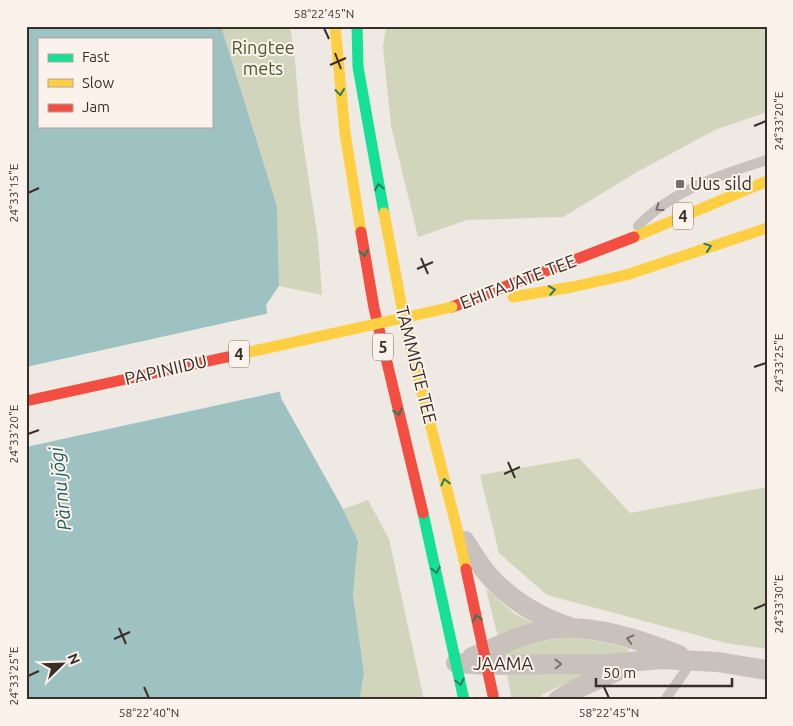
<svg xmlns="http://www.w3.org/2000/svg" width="793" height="726" font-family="Ubuntu,sans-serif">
<rect width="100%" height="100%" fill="#efe9e3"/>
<g fill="#d1d5bc">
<path d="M221 26H290L295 59 300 123 318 239 322 295 279 286 277 206Z"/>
<path d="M386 26H767V112L715 130 637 172 563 217 467 220 418 237 391 126 383 47Z"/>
<path d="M579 458 630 513 767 487V649L726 643 547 595 499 553 480 475Z"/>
<path d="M368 500 389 539 424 700H362L360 697 364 673 353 595 358 541 343 509Z"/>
<path d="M486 589 515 614 533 623 498 637Z"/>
<path d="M563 638C586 638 607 642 629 649V651L622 654 502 656 504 652 542 641Z"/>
<path d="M593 671 543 694 538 700H512L507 674Z"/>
</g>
<path fill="#9ec2c1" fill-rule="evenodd" d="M26 26H221L277 206 279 286 266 305 281 398 343 509 358 541 353 595 364 673 360 697 362 700H26ZM39 39H211V126H39Z"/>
<path fill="#efe9e3" d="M270 313 282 391 26 447V367Z"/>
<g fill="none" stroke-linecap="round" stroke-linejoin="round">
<g stroke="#c8c1bc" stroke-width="10">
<path d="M638 226C672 191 721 174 767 160"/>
<path d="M665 700 692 661"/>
</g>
<g stroke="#c8c1bc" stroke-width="20">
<path d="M465 541C475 558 486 575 501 588 520 605 545 619 569 627"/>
<path d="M472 657C496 647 526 632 552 629 594 624 640 640 679 655"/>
<path d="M456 663 487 665 607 664 661 659 718 662 767 670"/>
<path d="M558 700 576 689 626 667"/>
</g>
<g stroke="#16e098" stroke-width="11">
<path d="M357 26 358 67 384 213"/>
<path d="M423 513 464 700"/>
</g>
<g stroke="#ffcf43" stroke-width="11">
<path d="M335 26 345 133 361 232"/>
<path d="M384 213 406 329 457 529 466 569"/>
<path d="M634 237 767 181"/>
<path d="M513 297 572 287 626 275 767 228"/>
</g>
<g stroke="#f24e42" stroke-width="11">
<path d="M361 232 374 308 423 513"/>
<path d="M452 307 634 237"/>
<path d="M466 569 494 700"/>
</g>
<path stroke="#ffcf43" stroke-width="11" d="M227 357 452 307"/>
<path stroke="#f24e42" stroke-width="11" d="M26 401 227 357"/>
</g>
<defs><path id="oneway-chevron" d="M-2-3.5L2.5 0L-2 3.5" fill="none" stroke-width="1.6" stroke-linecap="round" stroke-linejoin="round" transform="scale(1.25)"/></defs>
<g stroke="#2a7e5b">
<use href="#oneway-chevron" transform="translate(340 92) rotate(84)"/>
<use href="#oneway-chevron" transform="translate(379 187) rotate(-101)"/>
<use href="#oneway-chevron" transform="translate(708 247) rotate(-18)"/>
<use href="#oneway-chevron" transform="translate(364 253) rotate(80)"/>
<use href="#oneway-chevron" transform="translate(552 290) rotate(-9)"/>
<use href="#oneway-chevron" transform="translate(398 412) rotate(75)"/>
<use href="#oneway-chevron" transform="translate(445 482) rotate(-104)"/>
<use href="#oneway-chevron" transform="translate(436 570) rotate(78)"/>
<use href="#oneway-chevron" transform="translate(477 618) rotate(-103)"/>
<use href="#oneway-chevron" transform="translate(460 682) rotate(78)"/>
</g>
<g stroke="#7a706b">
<use href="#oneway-chevron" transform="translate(659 208) rotate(144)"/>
<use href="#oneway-chevron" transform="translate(630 639) rotate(-166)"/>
<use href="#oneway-chevron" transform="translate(558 664) rotate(-1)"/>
</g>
<path fill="none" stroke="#3a2e29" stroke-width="2" d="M324 28 329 39M335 53 341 69M330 65 346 58M754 126 766 121M28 193 39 188M421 258 428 274M417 269 433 262M754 367 766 363M28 434 39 430M508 462 515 478M504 474 520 467M754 609 766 604M119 628 126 644M114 639 130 632M28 676 39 671M144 687 149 698M604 687 609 698"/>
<rect fill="#796f6a" stroke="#fbf3eb" stroke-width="2" x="675" y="179" width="10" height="10" rx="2.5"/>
<g text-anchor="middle" stroke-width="4" stroke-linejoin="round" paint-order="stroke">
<g fill="#fbf3eb" stroke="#746963" stroke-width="1">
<rect x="673" y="202.5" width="20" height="27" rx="4"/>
<rect x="373" y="333.5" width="20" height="27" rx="4"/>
<rect x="229" y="340.5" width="20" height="27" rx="4"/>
</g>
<g font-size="16" font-weight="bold" fill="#3a2e29">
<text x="683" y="222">4</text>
<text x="383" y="353">5</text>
<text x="239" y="360">4</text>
</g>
<g font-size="18" fill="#4a592c" stroke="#fbf3eb">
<text x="263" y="54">Ringtee<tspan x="263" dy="21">mets</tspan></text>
</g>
<g font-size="18" fill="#3a2e29" stroke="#fbf3eb" text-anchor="start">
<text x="690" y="190">Uus sild</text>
</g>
<g font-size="18" fill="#3a2e29" stroke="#fbf3eb">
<text transform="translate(518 282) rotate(-21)" y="6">EHITAJATE TEE</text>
<text transform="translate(416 365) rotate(76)" y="6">TAMMISTE TEE</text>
<text transform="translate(166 370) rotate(-13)" y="6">PAPINIIDU</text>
<text x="503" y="670">JAAMA</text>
</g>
<g font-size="19" font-style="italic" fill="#1c5b5e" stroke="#fbf3eb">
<text transform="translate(60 489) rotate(-96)" y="7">Pärnu jõgi</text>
</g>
</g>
<rect width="793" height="726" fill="none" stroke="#fbf3eb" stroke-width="55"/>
<rect x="38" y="38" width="175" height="90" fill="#fbf3eb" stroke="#aea49d"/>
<rect x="48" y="54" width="25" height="8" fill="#16e098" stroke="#aea49d"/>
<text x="82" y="62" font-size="15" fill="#3a2e29">Fast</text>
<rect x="48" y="79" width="25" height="8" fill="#ffcf43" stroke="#aea49d"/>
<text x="82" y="88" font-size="15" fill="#3a2e29">Slow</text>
<rect x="48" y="104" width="25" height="8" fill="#f24e42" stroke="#aea49d"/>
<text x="82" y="112" font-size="15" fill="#3a2e29">Jam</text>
<g transform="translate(62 664) rotate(67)" stroke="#fbf3eb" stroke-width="4" paint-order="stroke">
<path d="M0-4L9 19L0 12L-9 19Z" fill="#3a2e29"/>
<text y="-8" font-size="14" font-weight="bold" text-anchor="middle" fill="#3a2e29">N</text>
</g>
<path d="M596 678v8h136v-8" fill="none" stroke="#3a2e29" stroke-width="2.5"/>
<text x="603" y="678" font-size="15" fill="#3a2e29" stroke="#fbf3eb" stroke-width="4" paint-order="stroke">50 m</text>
<rect x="28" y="28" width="738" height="670" fill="none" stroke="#3a2e29" stroke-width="2"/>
<g font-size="12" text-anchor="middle" fill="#3a2e29">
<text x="324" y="18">58°22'45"N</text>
<text transform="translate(779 121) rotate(-90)" y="4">24°33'20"E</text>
<text transform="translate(14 193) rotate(-90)" y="4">24°33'15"E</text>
<text transform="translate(779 363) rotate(-90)" y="4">24°33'25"E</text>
<text transform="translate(14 434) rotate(-90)" y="4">24°33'20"E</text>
<text transform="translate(779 604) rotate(-90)" y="4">24°33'30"E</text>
<text transform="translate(14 676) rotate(-90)" y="4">24°33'25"E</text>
<text x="149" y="717">58°22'40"N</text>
<text x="609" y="717">58°22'45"N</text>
</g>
</svg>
